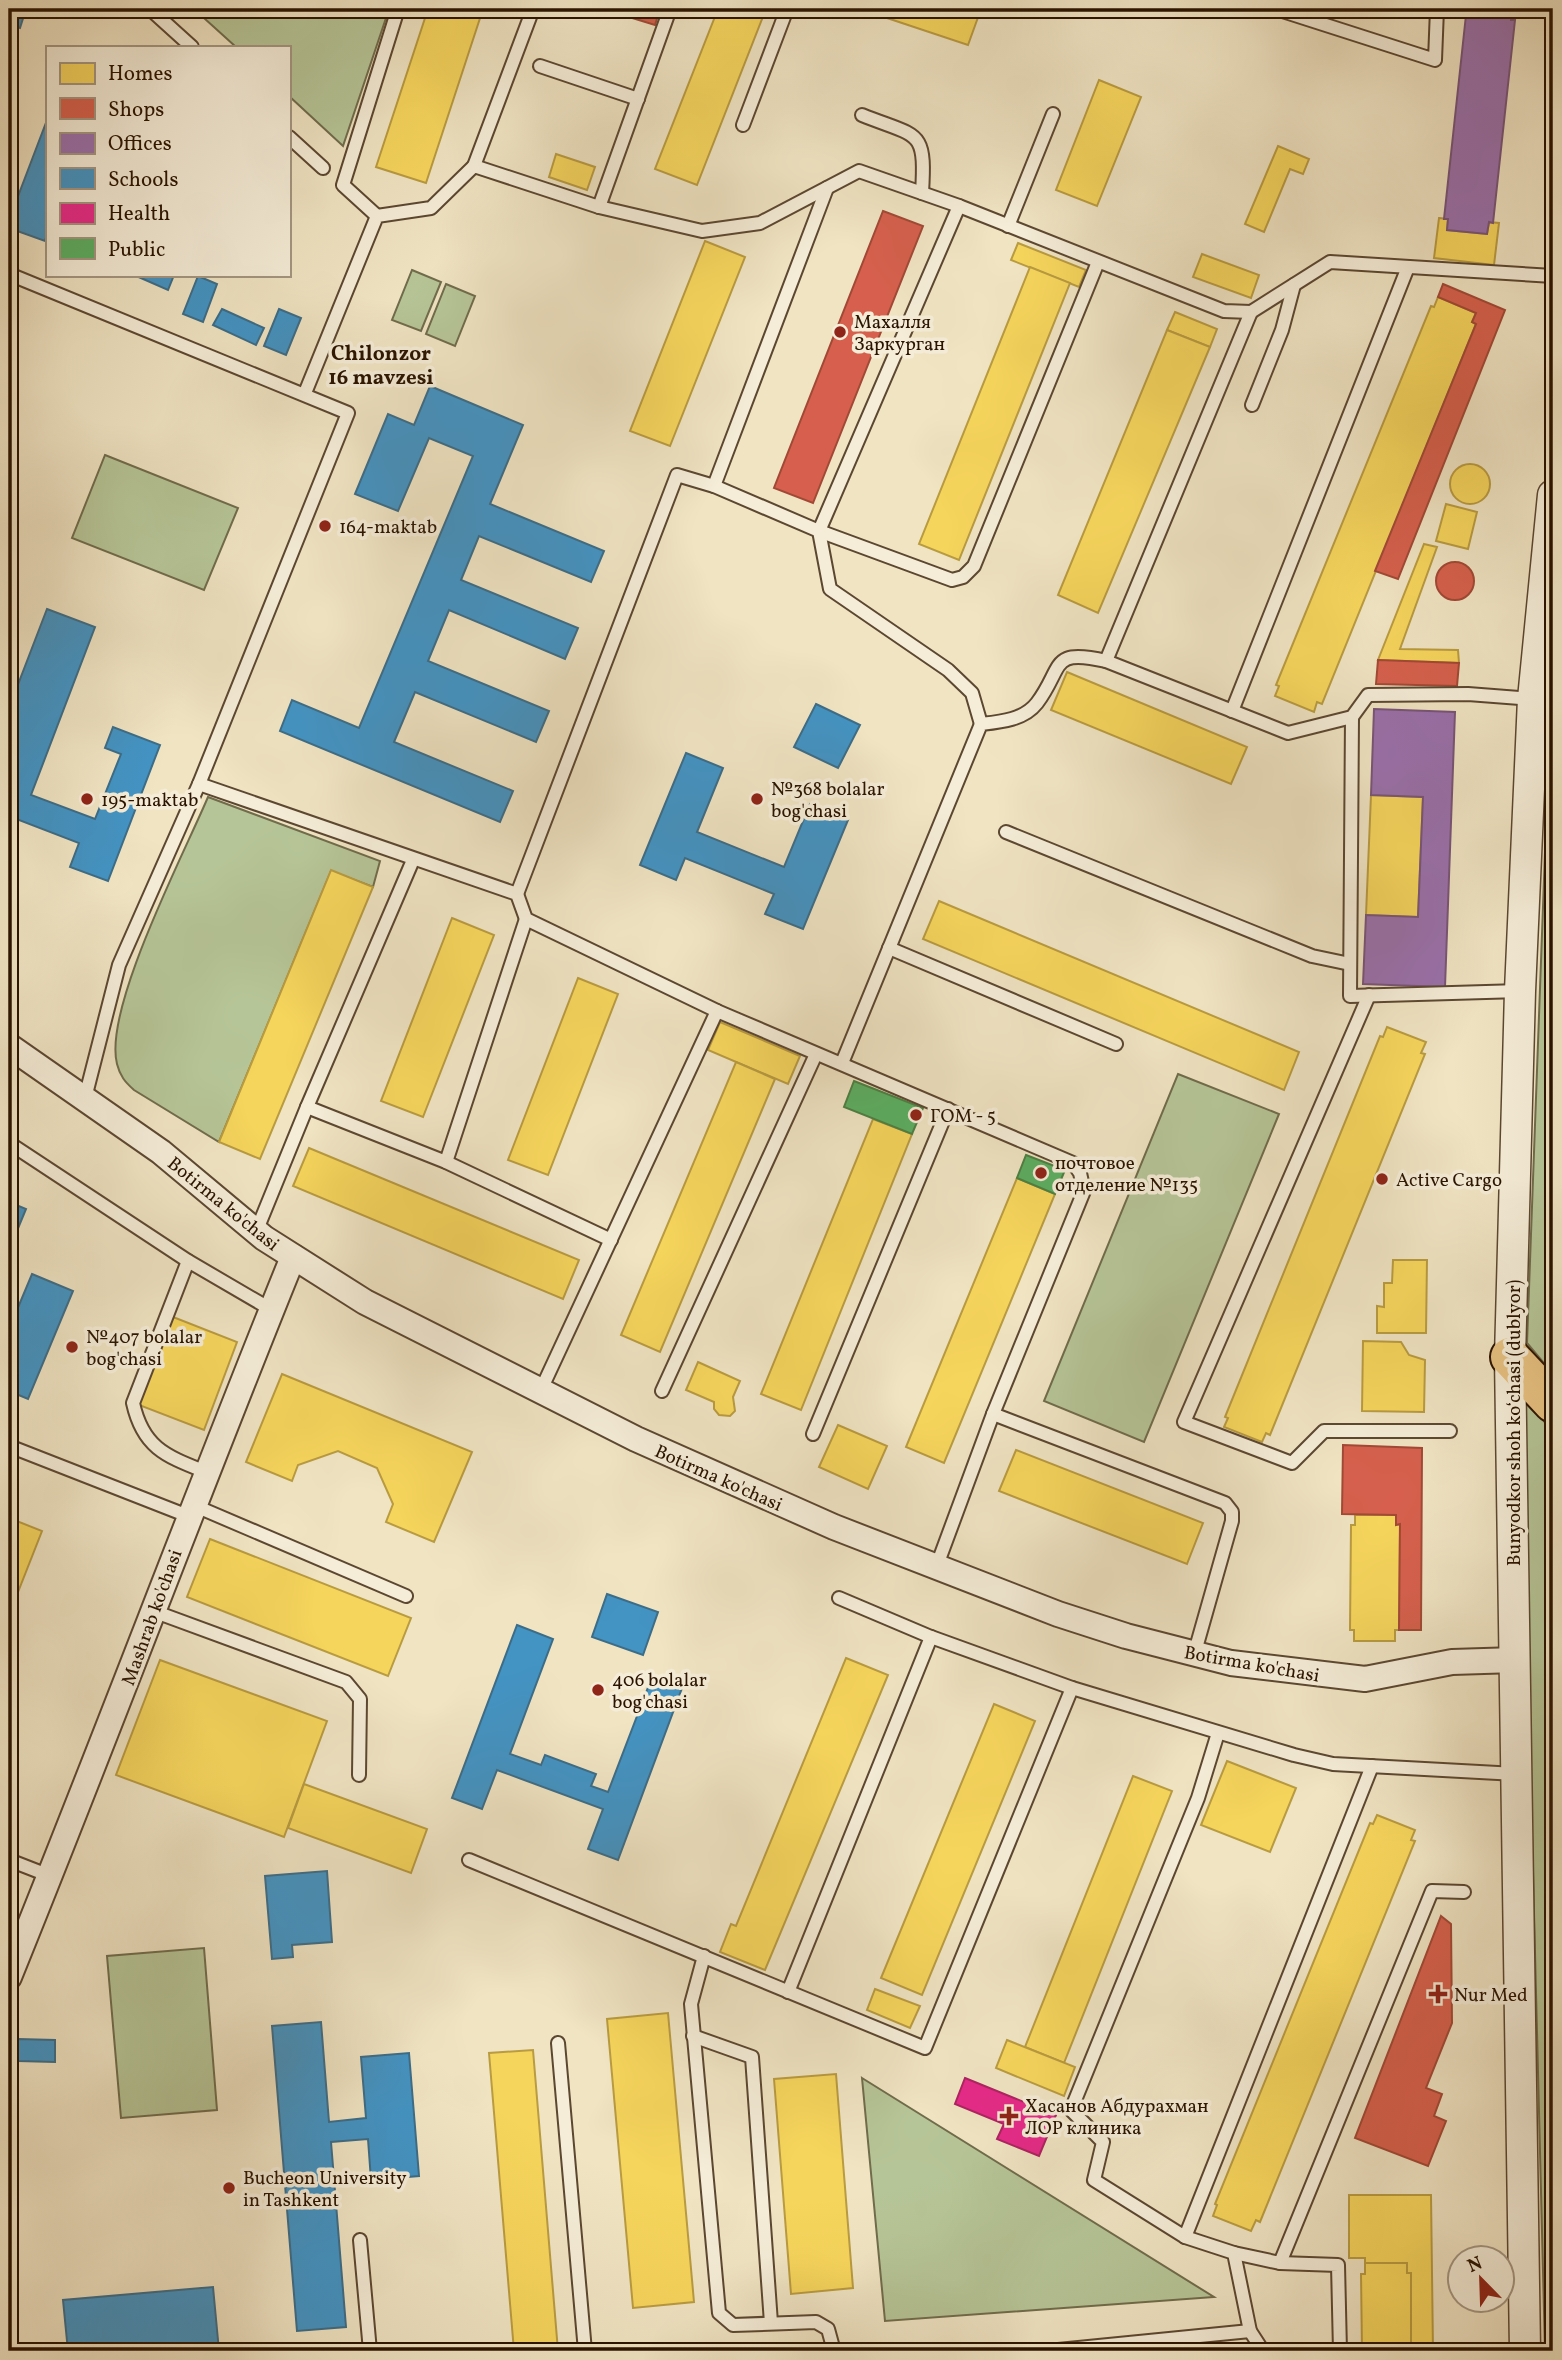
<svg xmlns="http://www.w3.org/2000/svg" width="1562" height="2360" font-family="Vollkorn,serif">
<rect width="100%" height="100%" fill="#f0e4c3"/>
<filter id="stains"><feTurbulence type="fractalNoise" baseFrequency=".00286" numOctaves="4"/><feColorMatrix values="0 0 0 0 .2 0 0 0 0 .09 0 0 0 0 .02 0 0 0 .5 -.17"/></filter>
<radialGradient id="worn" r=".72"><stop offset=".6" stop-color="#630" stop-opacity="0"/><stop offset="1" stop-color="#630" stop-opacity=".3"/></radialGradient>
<g fill="#b6c597" stroke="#706c4c" stroke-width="2">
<path d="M194 9H389L343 146 289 96V47H236Z"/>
<path d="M412 270 441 282 421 331 392 320Z"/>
<path d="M446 284 475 296 455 346 426 334Z"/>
<path d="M105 455 238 508 204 590 72 538Z"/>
<path d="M1553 634V1374L1527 1343Z"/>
<path d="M208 797 380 861 373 887 331 871 219 1142 134 1090C125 1082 120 1076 117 1064 103 1009 184 854 208 797Z"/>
<path d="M1178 1074 1279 1114 1144 1442 1044 1401Z"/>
<path d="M1521 1394 1553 1432V2351H1545Z"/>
<path d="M204 1948 217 2110 121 2118 107 1956Z"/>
<path d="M862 2078 1214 2297 885 2321Z"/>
</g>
<g fill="#f6d55c" stroke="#b99b40" stroke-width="2">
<path d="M428 9H483L426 183 376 167Z"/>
<path d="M718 9H766L697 185 655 169Z"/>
<path d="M873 9H981L968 45 872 13Z"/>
<path d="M1099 80 1141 97 1097 206 1056 190Z"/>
<path d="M1278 146 1309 159 1303 174 1290 169 1264 232 1245 224Z"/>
<path d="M556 154 595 167 587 190 549 177Z"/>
<path d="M1439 218 1448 219 1447 230 1487 234 1489 222 1499 223 1494 265 1434 258Z"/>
<path d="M705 241 745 257 670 446 630 431Z"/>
<path d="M1018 243 1086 270 1079 287 1011 260Z"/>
<path d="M1202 254 1259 275 1251 298 1193 277Z"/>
<path d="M1030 267 1070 283 959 560 919 544Z"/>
<path d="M1438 297 1476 313 1472 322 1476 324 1322 704 1317 702 1314 712 1275 696 1279 686 1276 685 1431 306 1434 307Z"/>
<path d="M1175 312 1217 329 1210 347 1167 330Z"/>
<path d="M1167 330 1210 347 1098 613 1058 595Z"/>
<circle cx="1470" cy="484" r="20"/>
<path d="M1446 504 1477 512 1468 549 1436 541Z"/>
<path d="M1424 544 1437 547 1400 649 1458 650 1459 663 1378 660Z"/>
<path d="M1067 672 1247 747 1231 784 1051 710Z"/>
<path d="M1371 795 1423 797 1418 917 1366 915Z"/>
<path d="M331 870 373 887 260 1159 219 1142Z"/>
<path d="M939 901 1299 1052 1284 1090 923 939Z"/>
<path d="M452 918 494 935 423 1117 381 1101Z"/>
<path d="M578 978 618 994 548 1175 508 1160Z"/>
<path d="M720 1022 800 1056 788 1084 708 1050Z"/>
<path d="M1387 1027 1426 1042 1421 1053 1425 1054 1270 1435 1266 1433 1262 1442 1224 1427 1228 1418 1225 1417 1380 1036 1383 1037Z"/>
<path d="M736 1062 775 1079 660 1352 621 1335Z"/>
<path d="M873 1119 912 1134 801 1410 761 1394Z"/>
<path d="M309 1148 579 1260 563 1299 293 1186Z"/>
<path d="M1017 1178 1055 1194 944 1463 906 1447Z"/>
<path d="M1393 1260H1427L1426 1333H1377V1306L1384 1307V1283H1392Z"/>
<path d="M173 1317 237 1342 204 1430 139 1405Z"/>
<path d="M1363 1341 1401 1342 1409 1355 1425 1360 1424 1412 1362 1411Z"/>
<path d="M698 1362 740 1381 733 1397 735 1411 730 1416 719 1415 714 1409V1402L686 1390Z"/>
<path d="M282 1374 472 1452 434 1542 386 1522 393 1504 377 1468 338 1451 298 1465 292 1481 246 1462Z"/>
<path d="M838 1425 887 1446 868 1489 819 1467Z"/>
<path d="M1016 1450 1203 1523 1187 1564 999 1491Z"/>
<path d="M1355 1515H1396V1525L1400 1524 1399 1630H1395V1641H1354V1630H1350L1351 1525H1355Z"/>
<path d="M9 1518 42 1531 9 1615Z"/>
<path d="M210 1539 411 1618 388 1676 187 1597Z"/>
<path d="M846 1658 888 1675 765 1970 720 1952 731 1924 736 1926Z"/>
<path d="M160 1660 327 1721 284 1837 116 1775Z"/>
<path d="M994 1704 1035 1721 922 1995 881 1978Z"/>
<path d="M1227 1761 1296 1788 1270 1852 1201 1825Z"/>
<path d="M1133 1776 1172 1791 1064 2063 1025 2047Z"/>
<path d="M304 1784 427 1829 411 1873 288 1828Z"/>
<path d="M1377 1815 1415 1830 1411 1840 1415 1841 1260 2222 1256 2220 1251 2231 1213 2216 1217 2205 1215 2204 1370 1823 1373 1824Z"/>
<path d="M875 1989 920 2006 910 2028 867 2010Z"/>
<path d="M668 2013 694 2302 633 2308 607 2019Z"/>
<path d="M1007 2040 1075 2067 1064 2096 996 2068Z"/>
<path d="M533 2050 558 2351H514L489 2053Z"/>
<path d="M836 2074 853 2288 791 2294 774 2079Z"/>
<path d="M1349 2195H1431L1433 2351H1411V2273H1407V2263H1365V2258H1349Z"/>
<path d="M1365 2263H1407V2273H1411V2351H1362L1361 2274H1365Z"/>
</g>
<g fill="#d6604d" stroke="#a24936" stroke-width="2">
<path d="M603 9H660L655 25Z"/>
<path d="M883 211 923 226 813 503 774 488Z"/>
<path d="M1443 284 1505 310 1398 579 1375 571 1476 324 1472 322 1476 313 1438 297Z"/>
<circle cx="1455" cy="581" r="19"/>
<path d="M1378 660 1459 663 1457 686 1376 684Z"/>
<path d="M1343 1445 1422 1448 1421 1630H1399L1400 1524 1396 1525V1515L1342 1514Z"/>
<path d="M1441 1916 1451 1924 1452 2023 1426 2088 1442 2094 1434 2116 1446 2121 1428 2166 1355 2138Z"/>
</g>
<g fill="#9970ab" stroke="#785478" stroke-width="2">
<path d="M1470 9H1512L1511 20H1515L1493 223 1489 222 1487 234 1447 230 1448 219H1444L1466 15 1469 16Z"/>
<path d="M1374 709 1455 712 1445 987 1363 984 1366 915 1418 917 1423 797 1371 795Z"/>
</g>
<g fill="#4393c3" stroke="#3c6d88" stroke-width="2">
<path d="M9 9H26L20 28 9 24Z"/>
<path d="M47 120V234L45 241 9 228V220Z"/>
<path d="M134 275H174L168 290Z"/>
<path d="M198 276 217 284 203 322 183 314Z"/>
<path d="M222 309 264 328 256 345 213 325Z"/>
<path d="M279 309 301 318 286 355 264 346Z"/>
<path d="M430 386 523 425 490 504 604 551 591 582 479 536 461 580 578 628 565 659 449 610 428 661 549 711 536 742 415 692 394 742 513 791 500 822 280 731 292 700 359 728 473 456 429 438 398 511 355 494 388 414 414 425Z"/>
<path d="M47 609 95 627 31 795 95 819 121 754 105 748 113 727 160 745 108 881 70 867 79 843 14 818 9 833V708Z"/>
<path d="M816 704 860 725 838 768 794 747Z"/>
<path d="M686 753 723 768 697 832 784 867 810 804 848 820 803 929 765 914 774 894 685 858 676 880 640 865Z"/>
<path d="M9 1202 26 1209 12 1243 9 1241Z"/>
<path d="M32 1274 73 1291 28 1399 9 1391V1329Z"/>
<path d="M607 1594 658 1612 643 1655 592 1637Z"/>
<path d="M517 1625 553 1639 510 1754 541 1765 545 1755 596 1774 591 1786 608 1792 652 1677 682 1688 618 1860 588 1849 603 1809 497 1770 482 1809 452 1798Z"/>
<path d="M327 1871 332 1942 292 1945 293 1957 272 1959 265 1876Z"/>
<path d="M321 2022 329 2122 366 2118 361 2057 409 2053 419 2176 371 2180 368 2139 331 2142 346 2327 297 2331 272 2026Z"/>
<path d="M18 2039 55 2040V2062L18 2061Z"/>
<path d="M213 2287 219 2351H68L63 2300Z"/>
</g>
<path fill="#e7298a" stroke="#ae2261" stroke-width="2" d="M965 2078 1056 2115 1039 2156 997 2139 1004 2124 955 2104Z"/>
<g fill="#5aae61" stroke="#4c8044" stroke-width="2">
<path d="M854 1081 923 1108 912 1134 844 1107Z"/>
<path d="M1026 1155 1065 1170 1055 1194 1017 1178Z"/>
</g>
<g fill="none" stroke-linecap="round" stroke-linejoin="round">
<g stroke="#5c4731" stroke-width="16">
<g id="service">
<path d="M150 9 192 47"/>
<path d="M1276 9 1435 60 1437 9"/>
<path d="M540 66 638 99"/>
<path d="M862 115C919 138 926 128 922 193"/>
<path d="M743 125 787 9"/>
<path d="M289 137 323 168"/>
<path d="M474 166 533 9"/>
<path d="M959 206 819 531 952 580 963 577 974 566 1098 262"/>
<path d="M599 207 670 9"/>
<path d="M377 216 343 185 398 9"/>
<path d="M1008 226 1053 114"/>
<path d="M9 274 348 413 199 784 119 965 85 1098"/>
<path d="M305 393 377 216 431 208 474 166 599 207 702 231 760 223 859 171 959 206 1224 311 1251 312 1330 262 1553 276"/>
<path d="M1252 405 1282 330 1294 285"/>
<path d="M714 486 827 188"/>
<path d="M1106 661 1251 312"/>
<path d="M1232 711 1408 267"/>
<path d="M1352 717 1350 996 1520 991"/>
<path d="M199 784 517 894 526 919 717 1011 540 1392"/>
<path d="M1006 832 1312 956 1350 964"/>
<path d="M517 894 677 475 714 486 819 531 830 589 948 670 972 693 981 724"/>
<path d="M889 948 1116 1044"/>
<path d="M1369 995 1184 1422 1292 1463 1324 1431H1450"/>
<path d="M717 1011 1073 1163 1080 1173 1084 1191 993 1414 936 1568"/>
<path d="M842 1063 981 724C1000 722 1024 720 1037 703 1064 667 1049 648 1106 661L1288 733 1352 717 1368 695 1468 694 1533 699"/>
<path d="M307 1107 413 860"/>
<path d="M9 1143 188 1261 272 1310"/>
<path d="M446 1162 526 919"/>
<path d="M256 1232 307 1107 446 1162 611 1240"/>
<path d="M188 1261 133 1403C143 1448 166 1456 206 1472"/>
<path d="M662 1391 816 1054"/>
<path d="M993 1414 1225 1503 1232 1512V1521L1194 1655"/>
<path d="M813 1434 948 1109"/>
<path d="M9 1446 188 1516"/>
<path d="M193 1505 406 1596"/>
<path d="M839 1598 931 1637 1072 1688 1294 1755 1333 1764 1516 1774"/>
<path d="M153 1611 346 1682 360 1699 359 1775"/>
<path d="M1218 1733 1198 1798 1071 2110 1103 2142 1094 2180 1185 2237 1234 2253 1250 2331 1263 2351"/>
<path d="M9 1860 50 1876"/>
<path d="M469 1860 925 2048 1072 1688"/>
<path d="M704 1956 691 2004 719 2313 733 2325 816 2322 828 2329 834 2351"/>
<path d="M788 1992 931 1637"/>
<path d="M693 2036 752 2057 771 2323"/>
<path d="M558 2043 585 2351"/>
<path d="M1185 2237 1372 1766"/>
<path d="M360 2240 370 2351"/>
<path d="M1234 2253 1280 2263 1432 1891 1464 1892"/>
<path d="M1280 2263 1338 2265 1340 2351"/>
<path d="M1048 2351 1250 2331"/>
</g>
</g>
<g stroke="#5c4731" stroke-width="28">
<g id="minor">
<path d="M9 1046 161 1152 264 1238 365 1302 636 1439 834 1527 1058 1614 1126 1636 1231 1663 1365 1679 1452 1662 1516 1660"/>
<path d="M9 1977C106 1738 196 1496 293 1257"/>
</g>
</g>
<g stroke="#5c4731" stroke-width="33">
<path id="tertiary" d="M1525 2351 1510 1357 1520 991 1533 699 1553 495"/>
</g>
<g stroke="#2a1300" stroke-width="42">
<path id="primary" d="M1510 1357 1553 1403"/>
</g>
<use href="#service" stroke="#f5edd8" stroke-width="12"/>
<use href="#minor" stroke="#f5edd8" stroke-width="24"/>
<use href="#tertiary" stroke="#f5edd8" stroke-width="30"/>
<use href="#primary" stroke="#e8c282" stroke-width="38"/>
</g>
<g fill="#8f2418" stroke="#f5edd8" stroke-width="2.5">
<circle cx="840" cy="332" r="7"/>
<circle cx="325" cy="526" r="7"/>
<circle cx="87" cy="799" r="7"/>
<circle cx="757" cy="799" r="7"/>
<circle cx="916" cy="1115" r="7"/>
<circle cx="1041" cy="1173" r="7"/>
<circle cx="1382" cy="1179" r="7"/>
<circle cx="72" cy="1347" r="7"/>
<circle cx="598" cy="1690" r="7"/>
<path d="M1434.5 1983.5h7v7h7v7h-7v7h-7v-7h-7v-7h7z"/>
<path d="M1005.5 2105.5h7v7h7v7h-7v7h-7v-7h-7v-7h7z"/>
<circle cx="229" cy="2188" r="7"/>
</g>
<g text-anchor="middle" stroke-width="7" stroke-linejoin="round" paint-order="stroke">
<g font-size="19" fill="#2a1300" stroke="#f5edd8" text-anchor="start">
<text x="854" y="328">Махалля<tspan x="854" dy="22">Заркурган</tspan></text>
<text x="339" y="533">164-maktab</text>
<text x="771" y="795">№368 bolalar<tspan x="771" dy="22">bog'chasi</tspan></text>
<text x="101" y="806">195-maktab</text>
<text x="930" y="1122">ГОМ - 5</text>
<text x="1055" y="1169">почтовое<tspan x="1055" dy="22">отделение №135</tspan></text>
<text x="1396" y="1186">Active Cargo</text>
<text x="86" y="1343">№407 bolalar<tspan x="86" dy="22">bog'chasi</tspan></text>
<text x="612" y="1686">406 bolalar<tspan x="612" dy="22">bog'chasi</tspan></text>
<text x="1454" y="2001">Nur Med</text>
<text x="1025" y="2112">Хасанов Абдурахман<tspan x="1025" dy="22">ЛОР клиника</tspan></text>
<text x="243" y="2184">Bucheon University<tspan x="243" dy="22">in Tashkent</tspan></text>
</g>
<g font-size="19" fill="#2a1300" stroke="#f5edd8">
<text transform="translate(224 1203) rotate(39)" y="7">Botirma ko'chasi</text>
<text transform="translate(1513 1423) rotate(-90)" y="7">Bunyodkor shoh koʻchasi (dublyor)</text>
<text transform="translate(719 1477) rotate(24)" y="7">Botirma ko'chasi</text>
<text transform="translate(151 1617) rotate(-70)" y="7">Mashrab ko'chasi</text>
<text transform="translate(1252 1663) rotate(10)" y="7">Botirma ko'chasi</text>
</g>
<g font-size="21" font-weight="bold" fill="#2a1300" stroke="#f5edd8">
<text x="381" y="360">Chilonzor<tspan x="381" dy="24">16 mavzesi</tspan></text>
</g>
</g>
<rect width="1562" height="2360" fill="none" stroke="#f0e4c3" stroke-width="35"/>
<rect x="10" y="10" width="1541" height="2339" fill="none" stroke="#2a1300" stroke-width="3.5"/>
<rect x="18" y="18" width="1527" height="2325" fill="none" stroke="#2a1300" stroke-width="2"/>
<rect x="46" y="46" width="245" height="231" fill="#f5edd8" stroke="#a49682" stroke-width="2"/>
<rect x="60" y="63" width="35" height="21" fill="#f6d55c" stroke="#a49682" stroke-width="2"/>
<text x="108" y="80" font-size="21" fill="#2a1300">Homes</text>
<rect x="60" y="98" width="35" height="21" fill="#d6604d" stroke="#a49682" stroke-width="2"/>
<text x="108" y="116" font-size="21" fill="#2a1300">Shops</text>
<rect x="60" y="133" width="35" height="21" fill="#9970ab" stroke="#a49682" stroke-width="2"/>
<text x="108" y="150" font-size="21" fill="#2a1300">Offices</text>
<rect x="60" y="168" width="35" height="21" fill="#4393c3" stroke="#a49682" stroke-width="2"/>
<text x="108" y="186" font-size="21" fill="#2a1300">Schools</text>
<rect x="60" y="203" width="35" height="21" fill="#e7298a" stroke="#a49682" stroke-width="2"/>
<text x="108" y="220" font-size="21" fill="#2a1300">Health</text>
<rect x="60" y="238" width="35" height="21" fill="#5aae61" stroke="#a49682" stroke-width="2"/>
<text x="108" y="256" font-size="21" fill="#2a1300">Public</text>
<g transform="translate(1481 2279) rotate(337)"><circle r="33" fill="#f5edd8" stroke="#a49682" stroke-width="2"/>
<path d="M0-5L12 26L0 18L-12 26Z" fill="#8f2418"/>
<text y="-10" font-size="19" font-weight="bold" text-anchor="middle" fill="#2a1300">N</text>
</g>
<rect width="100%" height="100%" filter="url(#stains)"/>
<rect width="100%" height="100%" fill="url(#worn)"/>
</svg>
